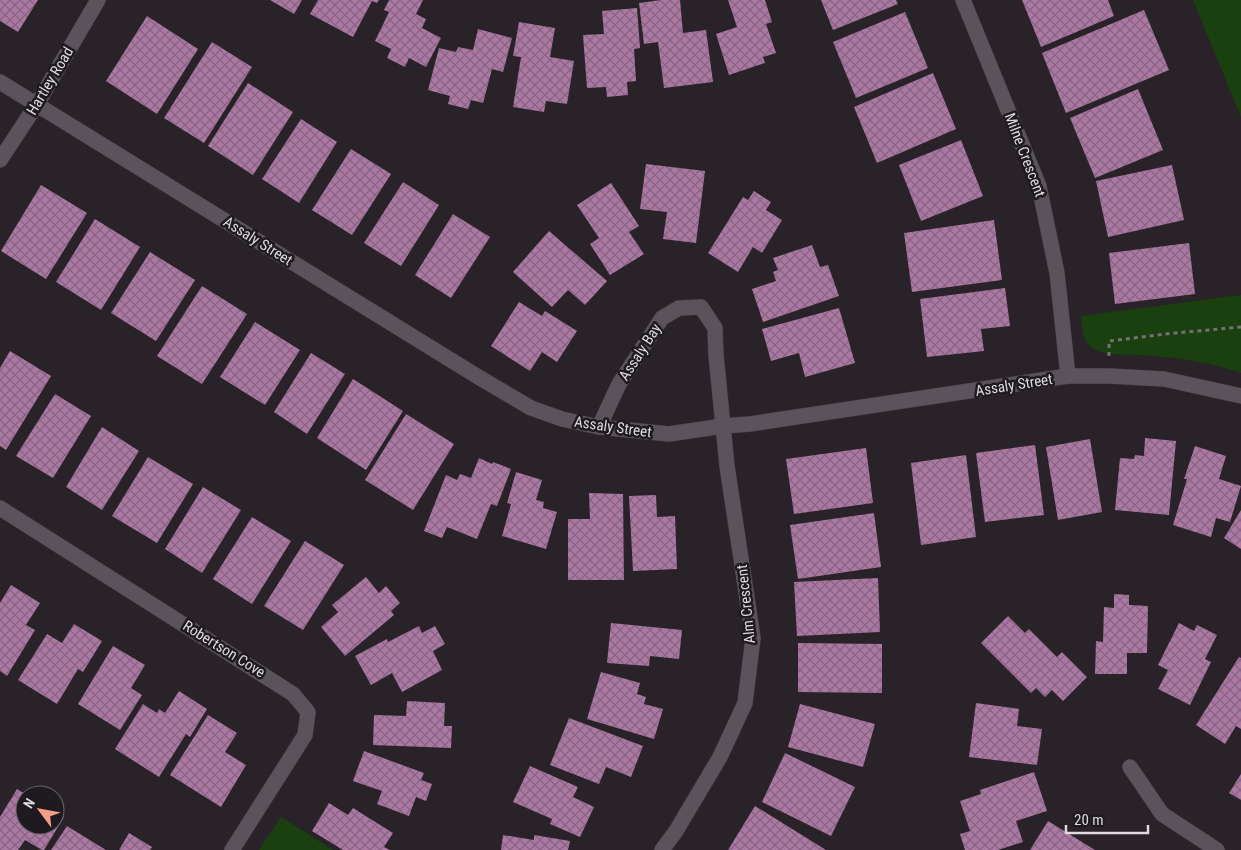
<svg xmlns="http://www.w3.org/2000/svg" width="1241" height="850" font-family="'Roboto Condensed',sans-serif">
<defs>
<pattern id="building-cross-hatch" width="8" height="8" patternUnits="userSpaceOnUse" patternTransform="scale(1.25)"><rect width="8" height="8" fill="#ab77a3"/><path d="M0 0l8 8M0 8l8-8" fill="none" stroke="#876481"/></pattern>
</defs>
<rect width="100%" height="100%" fill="#292229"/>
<g fill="#1a400f">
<path d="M1193 0H1241V117Z"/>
<path d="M1241 295V373C1199 358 1153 355 1109 354 1085 349 1083 339 1081 316Z"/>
<path d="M281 817 333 850H259Z"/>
</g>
<g fill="url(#building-cross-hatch)">
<path d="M0 0H38L18 32 0 21Z"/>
<path d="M270 0H302L294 14Z"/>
<path d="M318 0H379L377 3 372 1 353 37 310 14Z"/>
<path d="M389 0H423L416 14 426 19 422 28 441 38 426 67 409 58 405 67 387 58 391 49 375 41 389 12 384 10Z"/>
<path d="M661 0H680L683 33 706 30 713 82 664 88 658 42 644 44 639 3Z"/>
<path d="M728 0H765L772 22 766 24 776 53 763 57 765 63 729 75 716 34 737 27Z"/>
<path d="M821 0H896L898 4 833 30Z"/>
<path d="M1022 0H1108L1114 16 1041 47Z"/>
<path d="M637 8 640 48 634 49 636 81 627 82 628 95 607 97 606 87 587 88 583 35 604 34 602 11Z"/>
<path d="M1144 10 1169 70 1066 113 1042 53Z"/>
<path d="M905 12 928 68 856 98 833 42Z"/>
<path d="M147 16 198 49 157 114 106 81Z"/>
<path d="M519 22 555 28 550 57 574 61 567 104 546 101 544 112 513 107 521 57 513 56Z"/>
<path d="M478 29 512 38 503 72 492 69 483 103 471 100 468 109 448 104 450 96 428 90 439 48 456 52 458 47 473 50Z"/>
<path d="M212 42 252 67 204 143 164 118Z"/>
<path d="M933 73 956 129 877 163 854 107Z"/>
<path d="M248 83 293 112 253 175 208 146Z"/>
<path d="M1138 89 1163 150 1095 178 1070 118Z"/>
<path d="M301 119 337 142 299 203 262 179Z"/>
<path d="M961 140 983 196 921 221 899 165Z"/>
<path d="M351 149 391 174 352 235 312 210Z"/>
<path d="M646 164 705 171 696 243 663 239 667 212 640 209Z"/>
<path d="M1172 165 1184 220 1108 237 1096 181Z"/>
<path d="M403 182 439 205 401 266 364 243Z"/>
<path d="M611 183 639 226 629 232 644 254 610 275 590 244 599 238 577 205Z"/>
<path d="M41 185 87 213 46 279 1 251Z"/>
<path d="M754 191 771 202 766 210 782 220 762 253 753 247 738 272 708 253 743 197 748 200Z"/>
<path d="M453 214 490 237 451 298 415 275Z"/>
<path d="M95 219 140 247 101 310 56 282Z"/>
<path d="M994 220 1002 280 912 292 904 233Z"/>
<path d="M549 231 607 281 585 305 568 290 552 307 513 272Z"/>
<path d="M1189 243 1195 294 1115 304 1109 253Z"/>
<path d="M812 245 820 267 828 265 839 296 763 322 752 289 776 281 773 272 778 270 773 258Z"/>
<path d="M150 252 195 280 156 341 111 313Z"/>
<path d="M202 286 247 314 202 384 157 356Z"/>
<path d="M1005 288 1010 326 981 329 984 351 927 357 920 299Z"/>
<path d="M519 302 542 316 545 311 577 331 557 362 542 352 530 371 491 346Z"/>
<path d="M839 308 855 363 805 377 799 353 771 361 762 329Z"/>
<path d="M255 322 300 350 265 405 220 377Z"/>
<path d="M10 351 51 376 6 450 0 446V368Z"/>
<path d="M311 353 345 374 307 434 274 412Z"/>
<path d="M353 379 403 411 366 470 317 438Z"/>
<path d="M55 394 91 416 53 478 16 456Z"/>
<path d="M406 414 454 444 413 510 365 480Z"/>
<path d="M102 427 139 451 102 510 66 487Z"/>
<path d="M1145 438 1176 441 1169 515 1115 510 1120 458 1134 459 1135 455 1144 456Z"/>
<path d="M1090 439 1102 512 1058 520 1046 447Z"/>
<path d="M1035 445 1044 515 985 522 976 453Z"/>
<path d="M1195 446 1226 456 1219 479 1241 486 1230 522 1216 518 1211 537 1173 525 1187 479H1184Z"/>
<path d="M866 448 873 503 794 514 786 459Z"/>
<path d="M966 455 976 537 921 545 911 463Z"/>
<path d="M148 457 193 484 157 543 112 516Z"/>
<path d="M479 458 492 464 493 462 511 469 497 506 491 504 477 539 447 527 442 538 424 531 446 475 457 480 460 474 471 478Z"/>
<path d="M516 472 542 480 536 500 544 502 543 508 557 512 546 549 502 536 511 504 507 503Z"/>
<path d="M203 487 241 510 202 573 165 549Z"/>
<path d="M589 493 623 494 624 580H568V519H590Z"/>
<path d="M656 495 657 517 675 516 677 569 633 571 629 496Z"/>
<path d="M1241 510V549L1224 538Z"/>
<path d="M874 513 881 567 798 579 790 525Z"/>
<path d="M252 517 291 541 252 604 213 579Z"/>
<path d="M305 541 344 565 303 630 264 606Z"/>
<path d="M366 577 379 593 386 586 400 603 391 611 394 615 345 656 321 627 338 612 332 605Z"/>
<path d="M878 578 880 632 797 636 794 582Z"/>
<path d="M11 585 40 603 26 625 35 630 7 676 0 671V603Z"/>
<path d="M1114 594 1129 595V605L1148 606 1147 653H1127V674H1095L1096 641 1103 642 1104 607 1114 608Z"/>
<path d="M1008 616 1025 633 1029 629 1057 657 1062 652 1087 677 1063 701 1052 690 1045 697 1036 688 1031 693 981 643Z"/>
<path d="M611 623 682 630 679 659 650 656 649 666 607 663Z"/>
<path d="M1179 623 1194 631 1197 625 1217 635 1205 659 1211 662 1190 705 1158 689 1168 670 1158 665Z"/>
<path d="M74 624 102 641 83 672 78 669 57 704 18 680 47 634 62 643Z"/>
<path d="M419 626 422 633 435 626 445 644 433 651 442 670 402 692 392 673 371 685 355 656 387 639 388 642Z"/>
<path d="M798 643 882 644V693L798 692Z"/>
<path d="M113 646 145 665 131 688 142 695 120 730 78 704Z"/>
<path d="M1239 657 1241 658V729L1236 726 1225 744 1196 725Z"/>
<path d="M601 672 640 683 637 694 646 697 644 704 663 709 654 739 587 719Z"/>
<path d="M179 691 207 709 190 737 186 734 159 777 115 749 143 704 157 713 159 709 165 713Z"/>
<path d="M407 701 445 703 444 726H452L451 748 373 745 374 715 406 716Z"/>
<path d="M976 703 1019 709 1017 726 1042 729 1037 765 969 757Z"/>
<path d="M800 704 875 724 863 767 788 747Z"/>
<path d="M208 715 237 733 225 752 246 765 221 807 170 775Z"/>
<path d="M569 718 643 746 631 777 606 767 599 784 550 765Z"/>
<path d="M364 751 424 773 421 780 432 784 426 801 416 797 409 816 377 804 382 791 353 781Z"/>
<path d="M785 753 855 787 831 836 762 802Z"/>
<path d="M530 766 578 787 573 797 594 807 580 837 550 824 552 819 513 802Z"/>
<path d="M1034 772 1047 811 1016 821 1023 842 998 850H965L960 834 970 831 960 801 981 794 980 790Z"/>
<path d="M1241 774V800L1229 793Z"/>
<path d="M17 789 27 795H25V825H55V812L64 817 44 850H42L25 840 18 850H0V817Z"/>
<path d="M329 803 348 815 353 808 393 833 384 847 390 850H343L312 831Z"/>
<path d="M755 806 826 850H728Z"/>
<path d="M1048 821 1095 850H1030Z"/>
<path d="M67 826 106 850H51Z"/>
<path d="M129 833 152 847 150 850H119Z"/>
<path d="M503 835 534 840V835L570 841 568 850H501Z"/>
</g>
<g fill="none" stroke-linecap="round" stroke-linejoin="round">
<g stroke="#433d43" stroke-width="16">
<g id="street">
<path d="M963 0 1039 186 1057 273 1068 376"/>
<path d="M0 82 480 378 531 408 562 419 599 427 669 434 723 426 750 424 1068 376H1109L1164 379 1241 396"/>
<path d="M0 160 37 104 98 0"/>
<path d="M599 427 619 384 662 318 679 308 701 307 715 328 716 355 727 466 753 638 745 703 720 757 676 831 662 850"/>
<path d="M0 508 293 694 308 712 305 735 232 850"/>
<path d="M1130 767 1162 814 1217 850"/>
</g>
</g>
<path stroke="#756f76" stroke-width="3" stroke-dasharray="4 4" stroke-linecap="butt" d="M1109 356V341L1165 334 1241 327"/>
<use href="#street" stroke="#5b535c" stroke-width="15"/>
</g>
<g text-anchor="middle" stroke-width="5" stroke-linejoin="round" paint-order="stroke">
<g font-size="15" fill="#dedadf" stroke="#1f1920">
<text transform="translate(50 81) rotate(-59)" y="5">Hartley Road</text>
<text transform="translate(1025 155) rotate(69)" y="5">Milne Crescent</text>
<text transform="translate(258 241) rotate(32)" y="5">Assaly Street</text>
<text transform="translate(640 352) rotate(-57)" y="5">Assaly Bay</text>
<text transform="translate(1014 385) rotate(-9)" y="5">Assaly Street</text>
<text transform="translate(613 427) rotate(8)" y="5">Assaly Street</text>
<text transform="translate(746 604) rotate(-96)" y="5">Alm Crescent</text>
<text transform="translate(224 649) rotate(32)" y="5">Robertson Cove</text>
</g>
</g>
<g transform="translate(40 810) rotate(302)"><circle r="24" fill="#1f1920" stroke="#6b666c"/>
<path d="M0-4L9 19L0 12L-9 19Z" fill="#f39f86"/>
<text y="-8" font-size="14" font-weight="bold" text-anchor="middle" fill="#dedadf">N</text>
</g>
<path d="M1066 825v8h82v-8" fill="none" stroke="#dedadf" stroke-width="2.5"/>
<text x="1074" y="825" font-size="15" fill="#dedadf" stroke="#1f1920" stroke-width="4" paint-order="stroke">20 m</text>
</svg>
